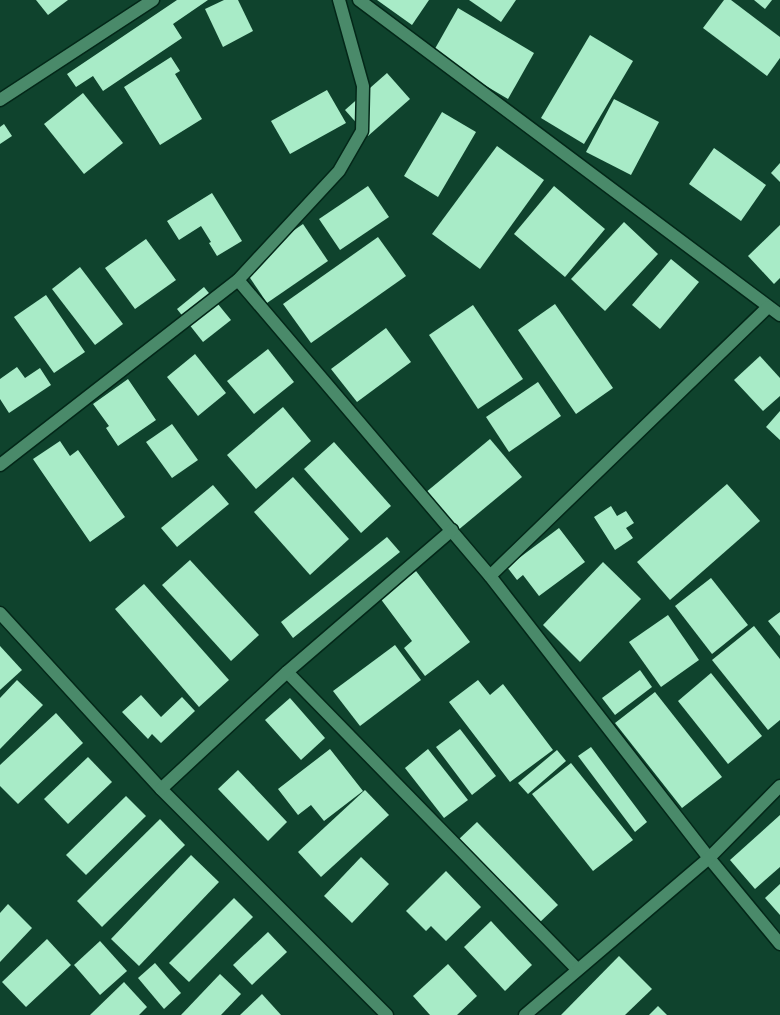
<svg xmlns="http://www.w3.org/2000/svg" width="780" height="1015" font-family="'PT Serif',serif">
<rect width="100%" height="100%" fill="#0f432d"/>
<g fill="#a8ebc7">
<path d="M36 0H68L48 15Z"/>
<path d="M177 0H208L173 24 182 38 103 91 93 76 76 87 67 74Z"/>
<path d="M224 0H238L253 31 223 47 205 9Z"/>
<path d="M377 0H429L412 25Z"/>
<path d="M469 0H516L501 22Z"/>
<path d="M724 0H731L780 37V58L767 76 703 28Z"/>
<path d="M754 0H772L765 9Z"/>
<path d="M458 8 534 53 508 99 432 54Z"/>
<path d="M590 35 633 61 584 144 541 118Z"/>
<path d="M171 57 180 71 175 74 202 119 160 145 124 87Z"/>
<path d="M387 73 410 99 368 136 345 110Z"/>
<path d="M327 90 346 123 290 154 271 121Z"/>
<path d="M83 93 123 143 84 174 44 124Z"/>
<path d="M614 99 659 122 631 175 586 152Z"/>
<path d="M442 112 476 132 438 197 404 176Z"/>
<path d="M4 124 12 136 0 144V127Z"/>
<path d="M497 146 544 180 480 269 432 234Z"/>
<path d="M714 148 766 185 741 221 689 184Z"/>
<path d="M780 163V182L771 173Z"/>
<path d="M368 186 389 217 340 250 319 219Z"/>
<path d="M554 186 605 229 565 277 514 234Z"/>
<path d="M212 193 242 241 217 256 209 243 211 242 201 226 179 240 167 221Z"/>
<path d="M624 222 658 254 605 311 571 279Z"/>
<path d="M303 224 328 261 267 303 242 266Z"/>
<path d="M780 225V278L774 284 748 256Z"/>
<path d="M378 237 406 276 311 343 283 304Z"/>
<path d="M146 239 176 280 135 309 105 268Z"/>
<path d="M671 259 699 282 660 329 632 305Z"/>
<path d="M80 267 123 324 95 345 52 289Z"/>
<path d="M204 287 231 320 203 342 177 309Z"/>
<path d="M46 295 85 352 54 373 14 317Z"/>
<path d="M555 304 613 388 576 414 518 330Z"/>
<path d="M473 305 523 379 478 409 429 335Z"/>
<path d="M386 328 411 362 357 402 331 369Z"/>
<path d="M268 349 294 382 254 414 227 381Z"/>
<path d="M195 354 226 393 198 416 167 377Z"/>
<path d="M760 356 780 378V396L763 411 734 380Z"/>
<path d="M17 367 25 378 40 368 51 385 9 413 0 399V379Z"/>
<path d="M128 379 156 420 118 446 106 428 109 426 93 404Z"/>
<path d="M538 382 561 416 509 452 486 417Z"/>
<path d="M283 407 311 441 256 489 227 455Z"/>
<path d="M780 411V440L766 427Z"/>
<path d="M172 424 198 460 172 478 146 442Z"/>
<path d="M490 439 522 477 457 531 425 493Z"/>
<path d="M60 441 70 456 78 450 125 517 90 542 33 459Z"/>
<path d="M334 442 391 506 361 533 304 469Z"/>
<path d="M293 477 349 539 310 575 254 512Z"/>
<path d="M727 484 760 521 670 600 637 562Z"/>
<path d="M213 485 229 504 177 547 161 528Z"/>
<path d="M611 506 617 516 626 511 634 523 626 528 633 538 615 550 594 517Z"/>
<path d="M559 528 585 562 539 596 523 575 517 580 507 567Z"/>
<path d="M387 537 400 552 293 638 281 622Z"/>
<path d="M190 560 259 635 231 661 162 585Z"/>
<path d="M603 562 641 599 580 662 543 625Z"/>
<path d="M416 571 470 642 425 676 404 648 412 641 380 598Z"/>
<path d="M711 578 748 625 712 654 675 606Z"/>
<path d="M144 584 229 680 199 707 115 609Z"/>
<path d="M780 612V636L768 621Z"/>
<path d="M668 615 699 660 661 687 629 642Z"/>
<path d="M754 626 780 659V720L768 730 712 660Z"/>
<path d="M395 645 421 680 360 726 333 691Z"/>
<path d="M0 646 22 670 0 690Z"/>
<path d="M640 670 652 687 615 715 602 698Z"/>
<path d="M711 673 762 736 728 764 678 701Z"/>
<path d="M17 680 43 705 0 749V698Z"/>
<path d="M478 680 490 695 503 684 553 750 510 782 449 702Z"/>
<path d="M655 692 722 777 682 808 615 723Z"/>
<path d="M141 695 161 717 182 697 195 711 161 743 152 734 148 739 122 712Z"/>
<path d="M290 698 325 738 301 760 265 720Z"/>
<path d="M56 713 83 743 18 804 0 786V765Z"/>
<path d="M460 729 496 776 472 795 436 747Z"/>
<path d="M591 747 647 822 635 832 578 756Z"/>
<path d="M330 749 363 791 324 821 311 805 298 815 278 789Z"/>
<path d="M428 749 468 800 444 818 405 768Z"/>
<path d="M557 750 566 761 528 794 518 783Z"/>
<path d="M88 757 112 782 68 824 44 799Z"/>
<path d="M571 763 633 840 593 871 532 794Z"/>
<path d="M238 770 287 822 268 841 218 789Z"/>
<path d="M365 790 389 815 321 877 298 852Z"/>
<path d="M126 796 146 816 86 875 66 855Z"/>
<path d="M780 815V867L755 889 730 860Z"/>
<path d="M160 819 185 845 102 927 77 901Z"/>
<path d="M477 822 558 905 539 923 458 840Z"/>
<path d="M191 855 219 882 139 966 111 939Z"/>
<path d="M361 857 389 884 352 923 324 896Z"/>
<path d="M446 871 481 907 446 941 431 926 426 931 406 911Z"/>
<path d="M780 884V915L765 898Z"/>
<path d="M234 898 253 917 189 982 169 963Z"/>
<path d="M8 904 32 928 0 962V913Z"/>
<path d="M491 921 532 965 505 991 464 947Z"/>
<path d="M268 932 287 952 252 985 233 965Z"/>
<path d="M47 939 71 965 26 1007 2 982Z"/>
<path d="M100 941 127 971 100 995 74 965Z"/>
<path d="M619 956 652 989 625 1015H561Z"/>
<path d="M155 963 181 993 164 1009 138 978Z"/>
<path d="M448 964 477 996 457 1015H430L413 996Z"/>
<path d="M220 974 241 994 221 1015H181Z"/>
<path d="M124 982 147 1007 139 1015H90Z"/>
<path d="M262 994 281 1015H240Z"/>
<path d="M658 1006 667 1015H649Z"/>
</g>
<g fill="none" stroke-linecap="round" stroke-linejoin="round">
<g stroke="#032718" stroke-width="15">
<g id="minor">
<path d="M359 0 780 315"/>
<path d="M0 100 153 0"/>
<path d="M238 280 490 576 709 858 780 944"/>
<path d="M0 465 238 280 339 171 362 131 363 86 339 0"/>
<path d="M490 576 768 307"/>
<path d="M0 613 161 789 387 1015"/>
<path d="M287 672 577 969"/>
<path d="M161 789 287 672 452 530"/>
<path d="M525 1015 709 858 780 786"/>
</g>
</g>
<use href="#minor" stroke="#4a8a6a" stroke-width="12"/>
</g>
</svg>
